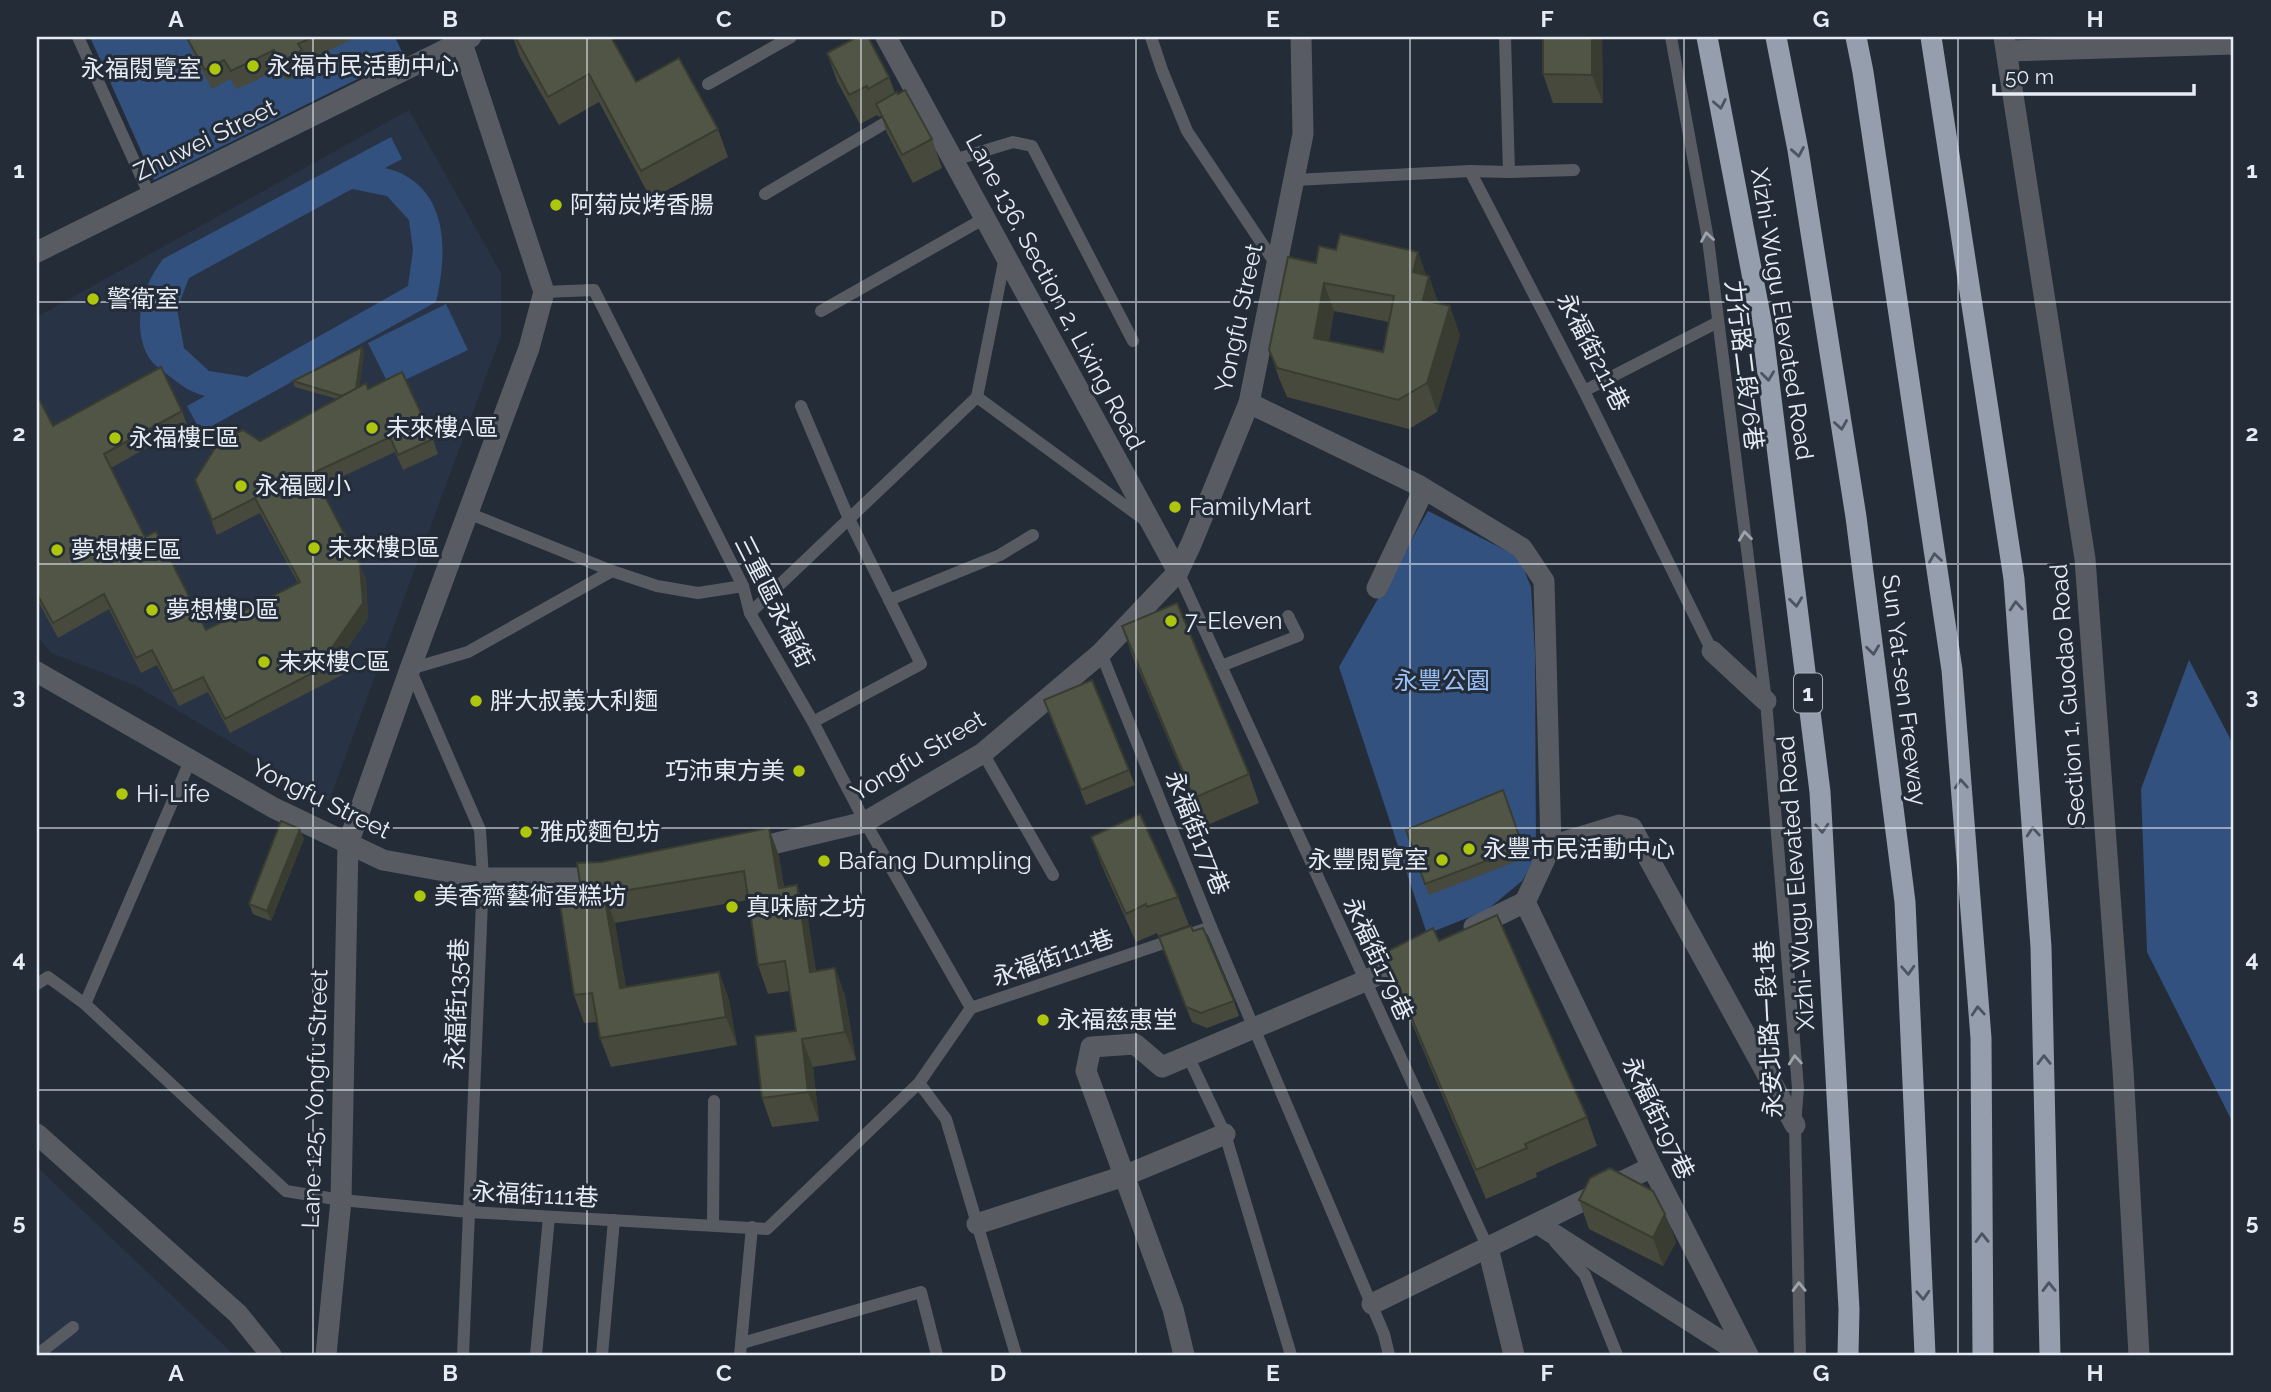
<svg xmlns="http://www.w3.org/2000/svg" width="2271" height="1392" font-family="Raleway,'Noto Sans TC',sans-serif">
<rect width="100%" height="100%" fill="#242c38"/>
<g fill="#283446">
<path d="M409 110 501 273V336L329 801 135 685 51 653 37 636V317Z"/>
<path d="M37 1167 234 1355H37Z"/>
</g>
<g fill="#32517f" fill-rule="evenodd">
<path d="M90 37H395L404 56 154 180Z"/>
<path d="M391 137 402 159 385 168C392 170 400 172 406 176 450 201 446 259 436 302L201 432 187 406 205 396C191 392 183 387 172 378 164 372 153 365 148 356 131 324 143 285 163 259ZM352 189 387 196 409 220 413 250 408 286 247 377 209 371 184 348 177 309 189 278Z"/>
<path d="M446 304 468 350 390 387 368 343Z"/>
<path d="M1428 511 1519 557 1531 587 1535 653 1536 858 1522 881 1487 910 1427 934 1339 667Z"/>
<path d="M2189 660 2234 746V1125L2147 952 2141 789Z"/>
</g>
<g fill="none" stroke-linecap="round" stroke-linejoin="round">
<g stroke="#585c62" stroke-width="12">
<path d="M78 37 150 196"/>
<path d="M1151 37 1162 70 1187 131 1277 266"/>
<path d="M1671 37 1708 239 1766 701 1798 1088 1795 1125 1800 1355"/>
<path d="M708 84 791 37"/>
<path d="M954 160 1013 142 1032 146 1133 341"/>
<path d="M1470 171 1509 172 1505 37"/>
<path d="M1509 172 1574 170"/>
<path d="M1295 180 1470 171 1584 391 1712 651"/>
<path d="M765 194 897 116"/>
<path d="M544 292 594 290 743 586 750 613 813 722 865 822 971 1008"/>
<path d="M821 311 985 218"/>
<path d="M1584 391 1718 322"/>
<path d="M977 397 1005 257"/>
<path d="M801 406 849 519 921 664 813 722"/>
<path d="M468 513 612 571"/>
<path d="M1178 572 1488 1248"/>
<path d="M889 600 1000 555 1033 535"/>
<path d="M750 613 977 397 1146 521"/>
<path d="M1101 653 1211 927 1384 1334 1389 1355"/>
<path d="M1221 666 1298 636 1288 616"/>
<path d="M983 753 1053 875"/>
<path d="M190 761 85 1004 286 1191 341 1200 469 1212 767 1229 919 1083 971 1008 1211 927"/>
<path d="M37 984 48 977 85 1004"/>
<path d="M1188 1056 1225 1134 1291 1355"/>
<path d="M919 1083 946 1119 1016 1355"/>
<path d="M713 1225 714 1101"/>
<path d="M1555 1242 1585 1275 1617 1355"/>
<path d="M742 1343 921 1292 937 1355"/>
<path d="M37 1355 73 1327"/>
<path d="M463 1355 483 878 480 830 410 669 468 652 612 571 657 586 698 593 743 586"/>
<path d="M536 1355 549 1217"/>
<path d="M602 1355 614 1220"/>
<path d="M740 1355 752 1227"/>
</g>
<g stroke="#585c62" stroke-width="21">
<path d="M886 37 1178 572"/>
<path d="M2004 37 2085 559 2123 1070 2139 1355"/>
<path d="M2007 51 2234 44"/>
<path d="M37 252 471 37"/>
<path d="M1249 403 1418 485 1522 548 1544 581 1551 846 1525 902 1474 927"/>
<path d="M1377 588 1424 489"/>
<path d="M1712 651 1766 701"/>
<path d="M37 672 274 808 383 860 483 878H605"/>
<path d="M1551 846 1619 825 1632 828 1795 1125"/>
<path d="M747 850 865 822 983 753 1101 653 1178 572 1192 542 1249 403 1303 134 1301 37"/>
<path d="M1525 902 1652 1167 1748 1355"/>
<path d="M37 1134 238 1314 271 1355"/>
<path d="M977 1224 1124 1176 1225 1134"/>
<path d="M1538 1224 1743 1355"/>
<path d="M1488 1248 1514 1355"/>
<path d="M1372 1304 1652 1167"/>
<path d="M326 1355 341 1200 348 844 410 669 529 348 544 292 460 37"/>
<path d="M1184 1355 1173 1309 1086 1071 1091 1047 1135 1044 1162 1067 1365 981 1414 957"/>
</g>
<g stroke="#949ead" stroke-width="21">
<path d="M1707 37 1762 326 1820 792 1849 1309 1848 1355"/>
<path d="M1776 37 1798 150 1856 517 1905 902 1925 1355"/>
<path d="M1856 37 1863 72 1952 670 1981 1038 1983 1355"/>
<path d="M1931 37 2014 579 2041 947 2050 1355"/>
</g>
</g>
<g fill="#46493b" fill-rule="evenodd">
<path d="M194 37H356L306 62 309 69 286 81 280 69 237 89 230 79 212 89 195 58 188 40Z"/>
<path d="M513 37H611L636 82 718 129 728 157 651 199 599 102 559 125 520 57Z"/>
<path d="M1543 37H1602L1603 103H1553L1543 74Z"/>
<path d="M827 53 889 77 895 93 932 139 942 168 913 183 887 133 881 116 879 117 877 115 860 124 837 81Z"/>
<path d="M1336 250 1418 252 1426 275 1439 304 1460 335 1437 412 1409 429 1287 397 1279 378 1269 350 1316 263ZM1334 311 1389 322 1383 352 1329 341Z"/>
<path d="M362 347 364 352 359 387 368 389 433 439 438 454 403 470 395 452 320 487 366 579 368 618 338 662 342 675 230 733 208 692 179 706 157 665 141 673 109 609 58 638 37 599V395L53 426 182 411 187 425 111 468 145 537 206 630 298 583 260 513 217 535 195 480 260 441 337 399 295 387 293 381Z"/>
<path d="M1122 626 1249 774 1259 803 1205 826 1132 655Z"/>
<path d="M1044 700 1129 770 1135 785 1086 805Z"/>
<path d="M1503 790 1527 857 1429 895 1425 884Z"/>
<path d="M300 829 304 839 271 921 253 914 249 904Z"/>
<path d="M1091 837 1178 897 1189 925 1158 936 1157 933 1136 942 1102 866Z"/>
<path d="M779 856 784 887 797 885 807 914 816 971 835 968 845 996 856 1060 813 1067 819 1121 772 1127 762 1098 796 1031 789 991 768 994 758 965 748 900 615 923 626 987 719 972 729 1000 737 1045 611 1067 600 1038 598 1022 584 1023 574 995 582 895Z"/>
<path d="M1439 941 1587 1117 1597 1146 1536 1173 1537 1177 1486 1199 1394 981 1384 953Z"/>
<path d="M1164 952 1234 1001 1239 1016 1207 1028 1192 1022Z"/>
<path d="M1579 1200 1665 1214 1676 1242 1663 1266 1589 1229Z"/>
</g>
<g fill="#393c30">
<path d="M1592 37H1602L1603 103 1592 75Z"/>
<path d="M1418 252 1428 280 1429 276 1439 304 1434 329 1413 272Z"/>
<path d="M1324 283 1334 311 1324 367 1314 338Z"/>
<path d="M1450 306 1460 335 1437 412 1427 383Z"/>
<path d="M362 347 364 352 357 405 355 400Z"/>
<path d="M360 564 366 579 368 618 338 662 331 649Z"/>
<path d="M769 828 779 856 789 916 779 888Z"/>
<path d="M300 829 304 839 271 921 267 911Z"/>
<path d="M797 885 807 914 820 1001 810 972Z"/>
<path d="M604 894 615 923 631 1017 620 988Z"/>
<path d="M835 968 845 996 856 1060 845 1032Z"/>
<path d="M719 972 729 1000 737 1045 726 1017Z"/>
<path d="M802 1039 813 1067 819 1121 808 1092Z"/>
<path d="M1665 1214 1676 1242 1663 1266 1653 1238Z"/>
</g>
<g fill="#515545" stroke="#393c30" stroke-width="2" fill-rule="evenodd">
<path d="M194 37H313L298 44 302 50 279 63 274 50 231 71 224 60 205 70 188 40Z"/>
<path d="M515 37H611L636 82 679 58 718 129 641 171 589 74 548 97Z"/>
<path d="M857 37H868L889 77 868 89 867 86 849 95 827 53Z"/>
<path d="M1543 37H1592V75L1543 74Z"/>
<path d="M905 90 932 139 902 155 876 104 897 92 898 94Z"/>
<path d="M1340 234 1418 252 1413 272 1429 276 1423 300 1450 306 1427 383 1398 400 1277 368 1269 350 1288 257 1316 263 1319 246 1336 250ZM1324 283 1394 296 1383 352 1314 338Z"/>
<path d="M362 347 356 389 342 396 293 381Z"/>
<path d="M161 367 182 411 104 454 145 537 156 531 206 630 300 582 255 498 212 520 195 480 220 440 243 430 260 441 366 383 368 389 402 372 433 439 398 455 390 437 313 473 360 564 363 603 331 649 337 660 225 719 203 677 173 691 152 650 136 658 104 594 53 623 37 594V395L53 426Z"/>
<path d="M1177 603 1249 774 1194 798 1122 626Z"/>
<path d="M1092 680 1129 770 1081 790 1044 700Z"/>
<path d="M1503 790 1523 847 1425 884 1406 830Z"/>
<path d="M1140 814 1178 897 1147 907 1146 904 1126 914 1091 837Z"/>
<path d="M281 821 300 829 267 911 249 904Z"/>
<path d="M769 828 779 888 797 885 810 972 835 968 845 1032 802 1039 808 1092 762 1098 755 1036 796 1031 785 961 758 965 744 871 604 894 620 988 719 972 726 1017 600 1038 592 993 574 995 559 898 582 895 577 863 601 862Z"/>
<path d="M1497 915 1587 1117 1525 1144 1527 1148 1476 1170 1384 953 1433 928 1439 941Z"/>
<path d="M1191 926 1193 931 1203 928 1234 1001 1201 1013 1186 1007 1159 937Z"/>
<path d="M1610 1168 1653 1191 1665 1214 1653 1238 1579 1200 1590 1178Z"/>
</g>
<defs><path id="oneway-chevron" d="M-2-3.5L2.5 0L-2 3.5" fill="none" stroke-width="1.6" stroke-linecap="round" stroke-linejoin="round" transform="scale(1.75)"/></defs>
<g stroke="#4b5461">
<use href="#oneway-chevron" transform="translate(1720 104) rotate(79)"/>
<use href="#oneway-chevron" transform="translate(1798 152) rotate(80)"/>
<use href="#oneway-chevron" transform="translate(1768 376) rotate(83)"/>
<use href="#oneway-chevron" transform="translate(1841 425) rotate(81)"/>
<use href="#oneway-chevron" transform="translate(1935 558) rotate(-98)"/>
<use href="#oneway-chevron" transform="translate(1796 602) rotate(83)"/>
<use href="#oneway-chevron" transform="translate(2016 606) rotate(-94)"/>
<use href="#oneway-chevron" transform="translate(1873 650) rotate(83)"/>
<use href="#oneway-chevron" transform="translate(1961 784) rotate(-94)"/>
<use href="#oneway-chevron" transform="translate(1822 828) rotate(87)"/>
<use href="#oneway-chevron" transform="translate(2033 832) rotate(-94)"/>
<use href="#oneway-chevron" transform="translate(1908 970) rotate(87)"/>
<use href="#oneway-chevron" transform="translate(1978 1011) rotate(-94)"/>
<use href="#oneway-chevron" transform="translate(2044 1060) rotate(-91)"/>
<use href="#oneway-chevron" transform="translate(1982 1238) rotate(-91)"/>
<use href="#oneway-chevron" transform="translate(2049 1287) rotate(-91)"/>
<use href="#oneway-chevron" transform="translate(1923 1295) rotate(87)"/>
</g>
<g stroke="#9fa4ab">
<use href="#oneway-chevron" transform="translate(1707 237) rotate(-99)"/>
<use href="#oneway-chevron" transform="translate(1745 536) rotate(-97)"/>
<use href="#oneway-chevron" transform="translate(1795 1060) rotate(-95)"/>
<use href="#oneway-chevron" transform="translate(1799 1287) rotate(-91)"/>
</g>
<path fill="none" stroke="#e6ecf4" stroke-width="2" stroke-opacity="0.55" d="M313 37V1355M587 37V1355M861 37V1355M1136 37V1355M1410 37V1355M1684 37V1355M1958 37V1355M37 302H2234M37 564H2234M37 828H2234M37 1090H2234"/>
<g fill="#aec60b" stroke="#242c38" stroke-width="2.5">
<circle cx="253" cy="66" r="7"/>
<circle cx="215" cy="69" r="7"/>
<circle cx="556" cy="205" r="7"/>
<circle cx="93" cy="299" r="7"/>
<circle cx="372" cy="428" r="7"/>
<circle cx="115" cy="438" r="7"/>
<circle cx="241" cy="486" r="7"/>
<circle cx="1175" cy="507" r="7"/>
<circle cx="314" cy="548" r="7"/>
<circle cx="57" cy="550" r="7"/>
<circle cx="152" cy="610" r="7"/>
<circle cx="1171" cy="621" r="7"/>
<circle cx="264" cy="662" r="7"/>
<circle cx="476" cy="701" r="7"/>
<circle cx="799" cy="771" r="7"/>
<circle cx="122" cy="794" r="7"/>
<circle cx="526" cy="832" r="7"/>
<circle cx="1469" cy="849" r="7"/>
<circle cx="1442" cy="860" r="7"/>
<circle cx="824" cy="861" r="7"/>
<circle cx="420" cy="896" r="7"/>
<circle cx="732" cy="907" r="7"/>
<circle cx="1043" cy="1020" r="7"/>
</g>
<g text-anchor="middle" stroke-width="6" stroke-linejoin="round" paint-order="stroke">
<rect fill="#242c38" stroke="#acb2bc" stroke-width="2" x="1794" y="673.5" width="28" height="39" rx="5"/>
<g font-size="23" font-weight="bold" fill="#e6ecf4">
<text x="1808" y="701">1</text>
</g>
<g font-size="24" fill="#e6ecf4" stroke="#242c38" text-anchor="start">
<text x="267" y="74">永福市民活動中心</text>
<text x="201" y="77" text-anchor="end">永福閱覽室</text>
<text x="570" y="213">阿菊炭烤香腸</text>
<text x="107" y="307">警衛室</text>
<text x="386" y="436">未來樓A區</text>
<text x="129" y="446">永福樓E區</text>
<text x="255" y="494">永福國小</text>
<text x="1189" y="515">FamilyMart</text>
<text x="328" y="556">未來樓B區</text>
<text x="71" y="558">夢想樓E區</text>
<text x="166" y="618">夢想樓D區</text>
<text x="1185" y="629">7-Eleven</text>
<text x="278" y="670">未來樓C區</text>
<text x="490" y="709">胖大叔義大利麵</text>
<text x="785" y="779" text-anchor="end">巧沛東方美</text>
<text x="136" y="802">Hi-Life</text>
<text x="540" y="840">雅成麵包坊</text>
<text x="1483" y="857">永豐市民活動中心</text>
<text x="1428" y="868" text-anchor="end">永豐閱覽室</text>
<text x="838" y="869">Bafang Dumpling</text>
<text x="434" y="904">美香齋藝術蛋糕坊</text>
<text x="746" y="915">真味廚之坊</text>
<text x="1057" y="1028">永福慈惠堂</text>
</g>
<g font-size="24" fill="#e6ecf4" stroke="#242c38">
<text transform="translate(205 140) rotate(-26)" y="8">Zhuwei Street</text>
<text transform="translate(1055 292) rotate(62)" y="8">Lane 136, Section 2, Lixing Road</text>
<text transform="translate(1782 314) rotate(81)" y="8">Xizhi-Wugu Elevated Road</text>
<text transform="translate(1239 318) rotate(-78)" y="8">Yongfu Street</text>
<text transform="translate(1593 352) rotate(63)" y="8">永福街211巷</text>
<text transform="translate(1744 365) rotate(83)" y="8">力行路二段76巷</text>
<text transform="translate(774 602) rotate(63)" y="8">三重區永福街</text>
<text transform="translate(1904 690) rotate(83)" y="8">Sun Yat-sen Freeway</text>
<text transform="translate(2068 695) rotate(-94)" y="8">Section 1, Guodao Road</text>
<text transform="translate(918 756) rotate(-31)" y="8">Yongfu Street</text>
<text transform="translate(321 799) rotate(26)" y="8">Yongfu Street</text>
<text transform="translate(1197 833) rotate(68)" y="8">永福街177巷</text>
<text transform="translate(1796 883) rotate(-94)" y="8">Xizhi-Wugu Elevated Road</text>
<text transform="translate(1053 958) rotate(-19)" y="8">永福街111巷</text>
<text transform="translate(1378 959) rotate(65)" y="8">永福街179巷</text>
<text transform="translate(457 1004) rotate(-88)" y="8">永福街135巷</text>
<text transform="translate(1769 1029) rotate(-93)" y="8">永安北路一段1巷</text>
<text transform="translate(315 1099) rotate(-88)" y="8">Lane 125, Yongfu Street</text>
<text transform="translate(1658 1118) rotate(64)" y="8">永福街197巷</text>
<text transform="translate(535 1195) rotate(3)" y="8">永福街111巷</text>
</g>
<g font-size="24" fill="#9bc1f9" stroke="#242c38">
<text x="1442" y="689">永豐公園</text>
</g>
</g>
<rect width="2271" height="1392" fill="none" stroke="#242c38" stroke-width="77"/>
<path d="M1994 84v10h200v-10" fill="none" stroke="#e6ecf4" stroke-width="3.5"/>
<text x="2005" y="84" font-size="21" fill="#e6ecf4" stroke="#242c38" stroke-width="5" paint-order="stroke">50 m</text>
<rect x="38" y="38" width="2194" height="1316" fill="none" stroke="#e6ecf4" stroke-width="2.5"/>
<g font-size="23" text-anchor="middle" font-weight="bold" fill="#e6ecf4">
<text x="176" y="27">A</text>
<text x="450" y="27">B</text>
<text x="724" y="27">C</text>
<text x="998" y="27">D</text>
<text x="1273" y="27">E</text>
<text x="1547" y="27">F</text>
<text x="1821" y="27">G</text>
<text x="2095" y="27">H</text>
<text x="19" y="178">1</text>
<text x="2252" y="178">1</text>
<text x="19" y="441">2</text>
<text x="2252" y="441">2</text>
<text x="19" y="704">3</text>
<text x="2252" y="704">3</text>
<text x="19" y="967">4</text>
<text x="2252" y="967">4</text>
<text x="19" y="1230">5</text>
<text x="2252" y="1230">5</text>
<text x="176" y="1381">A</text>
<text x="450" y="1381">B</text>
<text x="724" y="1381">C</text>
<text x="998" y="1381">D</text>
<text x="1273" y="1381">E</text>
<text x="1547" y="1381">F</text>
<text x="1821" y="1381">G</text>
<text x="2095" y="1381">H</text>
</g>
</svg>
